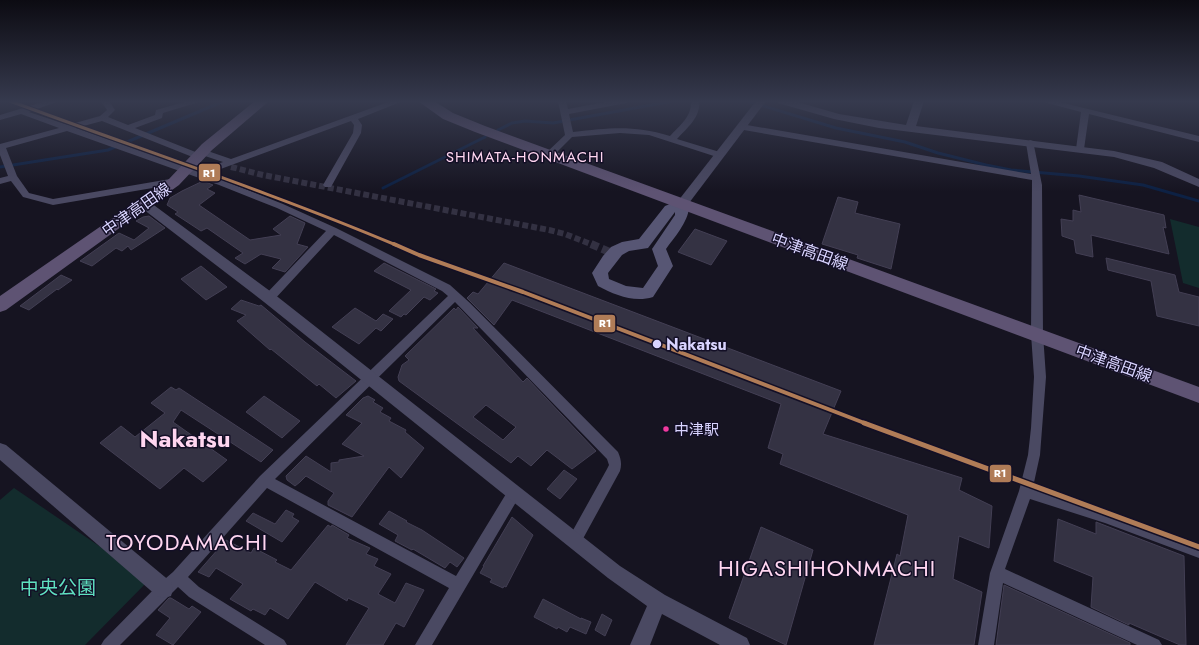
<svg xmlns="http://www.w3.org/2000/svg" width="1199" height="645" font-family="Jost,'Noto Sans JP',sans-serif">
<rect width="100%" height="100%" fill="#161421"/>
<g fill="#132c2d">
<path d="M1170 219 1199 227V288L1183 283Z"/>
<path d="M14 488 149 580 85 645H0V500Z"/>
</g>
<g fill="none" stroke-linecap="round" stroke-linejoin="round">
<g stroke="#0d2144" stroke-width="3">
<path d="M747 101 836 128 905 142 938 153 986 165 1011 170 1079 176 1143 185 1199 201"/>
<path d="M498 130 512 123 525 121 553 123 673 101"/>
<path d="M0 167 108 150 224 101"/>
<path d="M383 188 485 137"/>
</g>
</g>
<g fill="#343243" stroke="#433f54" fill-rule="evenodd">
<path d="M203 181 213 185 207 189 215 193 199 205 250 240 281 235 273 229 290 216 305 223 297 244 308 247 285 272 272 268 281 259 261 254 245 264 235 258 243 253 207 228 201 231 175 214 178 212 167 205 170 198 182 191Z"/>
<path d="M1079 195 1164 215 1166 228 1163 227 1169 254 1091 235 1093 257 1076 253 1074 240 1062 236 1061 219 1073 221V210L1081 212Z"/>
<path d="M838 197 858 202 855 213 900 224 891 269 857 258 858 255 822 244Z"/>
<path d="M149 216 165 228 131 250 128 246 122 251 116 248 92 266 80 261 119 233 134 240 149 228 136 221 143 217Z"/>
<path d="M695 229 727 241 711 265 678 252Z"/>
<path d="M1106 258 1175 275 1179 292 1199 297V326L1157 316 1151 281 1108 270Z"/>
<path d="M384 263 436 289 434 291 438 293 430 300 424 297 406 315 404 314 401 317 389 311 411 290 374 271Z"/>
<path d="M504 263 841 391 823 434 962 478 959 490 992 506 989 548 959 536 953 579 982 592 974 645H874L897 554 900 556 908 515 780 464 783 454 768 448 781 404 512 300 494 325 467 298 473 292 478 294Z"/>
<path d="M201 266 227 287 206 300 181 279Z"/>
<path d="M61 275 72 280 58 290 57 289 29 310 20 306Z"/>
<path d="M241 300 259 306 261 305 305 342 356 381 336 398 319 384 317 386 271 349 270 350 237 321 246 315 231 309Z"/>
<path d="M458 307 478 328H473L523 382 527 378 596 451 572 469 547 450 531 466 518 456 511 463 399 381 398 377 402 365 409 360 405 356 454 308 456 310ZM486 405 516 427 503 440 473 417Z"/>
<path d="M355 308 376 321 383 314 393 319 381 331 376 328 359 344 332 327Z"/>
<path d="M171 387 176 390 179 388 273 450 261 462 181 410 173 422 227 460 203 482 184 468 160 489 100 443 121 426 135 437 165 413 151 403Z"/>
<path d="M264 396 300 421 282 438 246 412Z"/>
<path d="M368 396 375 400 373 402 383 408 380 412 391 418 389 421 406 430 405 432 424 448 401 478 389 467 352 517 328 505V501L334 493 306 476 300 482 295 486 287 480 286 476 306 456 331 472V463L339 462V460L364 456 342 444 362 423 346 415 363 398Z"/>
<path d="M564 470 577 479 560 499 547 489Z"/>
<path d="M286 510 294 514 292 517 299 521 282 542 246 521 253 513 275 524Z"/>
<path d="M389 511 407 521 406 522 422 530 464 558 457 567 450 562 445 568 413 549 412 550 395 541 398 535 379 524Z"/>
<path d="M512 517 533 535 506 587 504 586 503 588 490 582 492 579 480 573 484 566H483Z"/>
<path d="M1058 519 1096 534V522L1184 556 1186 645H1180L1129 623V625L1091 607 1093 577 1054 561Z"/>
<path d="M328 525 331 527 332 525 349 535 347 538 370 548 366 554 378 559 374 566 391 574 378 594 395 603 406 583 424 590 404 627 396 623 383 645H346L369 608 348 598 347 601 315 582 288 619 270 608 265 615 253 609 251 611 230 599 243 584 216 568 209 577 198 572 226 540 251 553 254 548 277 560 275 562 291 570Z"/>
<path d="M761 527 813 550 786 645 729 618Z"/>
<path d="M1004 585 1130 643V645H996Z"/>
<path d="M169 598H171L189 609 192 606 201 612 173 645 156 635 170 618 158 610Z"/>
<path d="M543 599 581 619V618L591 622 586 634 570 627 567 632 558 627 557 629 534 617Z"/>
<path d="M602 614 612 620 605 636 595 630Z"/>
</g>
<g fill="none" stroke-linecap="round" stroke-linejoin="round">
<path stroke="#333142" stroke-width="6" stroke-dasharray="6 3" stroke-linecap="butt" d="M231 167 263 175 549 230 565 234 593 245"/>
<path stroke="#333142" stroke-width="8" stroke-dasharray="8 4" stroke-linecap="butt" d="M591 244 612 253"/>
<g fill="#4a4962" fill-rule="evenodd">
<path d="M46 101H59L29 112 68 125 100 116 107 110 101 101H109L115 110 108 117 128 125 155 115 156 110 188 101H202L163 113 162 118 135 128 198 153 199 150 202 149 231 159 391 101H403L358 119 362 125 361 133 331 187H325L323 185 353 133 354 125 351 121 207 174 283 204 336 228 450 285 470 303 618 452C621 459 622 464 620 471L579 546 574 548 569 546 567 541 607 469 609 465 607 459 455 302 275 479 456 576 509 489 514 487 519 489 521 493 519 497 432 645H415L449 588 267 488 188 577 199 587 284 640 287 645H265L189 597 178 587 120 645H101L104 640 159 584 173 572 260 476 448 296 442 291 334 235 273 301H265L264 298 265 295 326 231 277 208 219 185 67 131 6 148 17 176 29 193 53 199 176 178 181 181 176 184 53 205 23 197 11 181 0 184V178L8 176 0 155V144L59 128 21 114 0 120V115ZM102 121 195 158H201L202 155 223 162 198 171 76 128Z"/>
<path d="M558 101H566L568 109 611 101H630L626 103 569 114 573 132C610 128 633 125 670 136 679 126 692 117 691 101H699C701 117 687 128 677 139L723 153 724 155 720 158 649 135 620 133 572 137 552 157H546L545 155 546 153 565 135Z"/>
<path d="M1040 101H1055L1199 136V142L1089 114 1084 149 1080 152 1077 151 1076 149 1081 112Z"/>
<path d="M741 124 1031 174 1026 143 1030 140 1033 141 1042 185 1043 334 1046 377 1040 455 1033 487 1105 509 1199 544V558L1105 523 1030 499 1005 569 1159 640 1162 645H1137L1003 583 994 645H978L990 573 1019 491 1028 455 1031 428 1034 377 1031 334 1032 180 738 129 737 127Z"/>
</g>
<g fill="#4a4962" fill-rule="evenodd">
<path d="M756 101H766L686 207H678L676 204 678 201Z"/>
<path d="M777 101H794L839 114 906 125 914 101H924L916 126 1114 151 1162 162 1199 179V187L1154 168 1114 157 879 128 834 119 778 103Z"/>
<path d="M143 199 147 200 274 294 620 566 665 595 747 638 750 645H720L662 614 650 645H630L647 606 608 578 264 302 139 206 137 203 139 200Z"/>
<path d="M0 443 6 445 171 582 173 589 171 596 164 598 157 596 0 460Z"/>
</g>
<path fill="#575674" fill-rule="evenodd" d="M682 199 687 201C695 214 674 238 666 249L673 266 653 297C634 303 615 295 598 286L592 273 603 256 611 247 622 242 639 239 665 206ZM675 212V215L652 249 658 266 643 288 626 286 609 279 608 273 622 255 629 251 648 248Z"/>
<g fill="#5e5373" fill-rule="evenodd">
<path d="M255 101H269L212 150 179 185 6 310 0 312V296L169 179 202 144Z"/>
<path d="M418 101H434L453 113 485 126 1199 387V403L475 132 443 119Z"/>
</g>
<g stroke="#130f26" stroke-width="5.5">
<path id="rail-1-far2" d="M10 101C139 149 270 192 396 245"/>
</g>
<g stroke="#130f26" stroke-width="7">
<path id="rail-1-far1" d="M394 244 419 255 523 292 867 424"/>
</g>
<g stroke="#130f26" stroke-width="8">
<path id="rail-1" d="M864 423 1199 547"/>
</g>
<use href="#rail-1-far2" stroke="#b07c57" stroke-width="3"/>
<use href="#rail-1-far1" stroke="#b07c57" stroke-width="4"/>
<use href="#rail-1" stroke="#b07c57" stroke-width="5"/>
</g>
<linearGradient id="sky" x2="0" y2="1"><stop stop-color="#0c0b12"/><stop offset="0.53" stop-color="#363a4e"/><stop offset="1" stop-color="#363a4e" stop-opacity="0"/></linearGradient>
<rect width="1199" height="192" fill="url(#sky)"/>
<circle fill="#d9d4ff" stroke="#130f26" stroke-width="1.5" cx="657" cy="344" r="5"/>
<circle fill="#f13a9d" stroke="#130f26" stroke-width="1.5" cx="666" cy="429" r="3.5"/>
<g text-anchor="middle" stroke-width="3" stroke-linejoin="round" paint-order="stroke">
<g font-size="15" letter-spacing="1" fill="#ffd6f0" stroke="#130f26">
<text x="525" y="162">SHIMATA-HONMACHI</text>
</g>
<g font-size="15" fill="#d9d4ff" stroke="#130f26" text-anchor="start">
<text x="674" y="435">中津駅</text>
</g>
<g font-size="16" fill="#d9d4ff" stroke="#130f26">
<text transform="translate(136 209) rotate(-35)" y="6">中津高田線</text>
<text transform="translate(810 251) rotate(20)" y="6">中津高田線</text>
<text transform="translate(1114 363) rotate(20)" y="6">中津高田線</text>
</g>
<g font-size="16" font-weight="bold" fill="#d9d4ff" stroke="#130f26" text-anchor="start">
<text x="666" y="350">Nakatsu</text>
</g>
<g font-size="19" fill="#5fe0c0" stroke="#130f26">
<text x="58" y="594">中央公園</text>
</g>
<g font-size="22" letter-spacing="1" fill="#ffd6f0" stroke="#130f26">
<text x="187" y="550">TOYODAMACHI</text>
<text x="827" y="576">HIGASHIHONMACHI</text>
</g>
<g font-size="24" font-weight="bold" fill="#ffd6f0" stroke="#130f26">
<text x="185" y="447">Nakatsu</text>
</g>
</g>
<g stroke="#130f26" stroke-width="1.5">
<rect x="198" y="163" width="23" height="19" rx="4" fill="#b07c57"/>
<rect x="593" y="314" width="23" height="19" rx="4" fill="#b07c57"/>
<rect x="989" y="464" width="23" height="19" rx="4" fill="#b07c57"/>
</g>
<g font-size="11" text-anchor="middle" font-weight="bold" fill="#fff">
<text x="209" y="177">R1</text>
<text x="605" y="327">R1</text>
<text x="1000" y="477">R1</text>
</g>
</svg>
